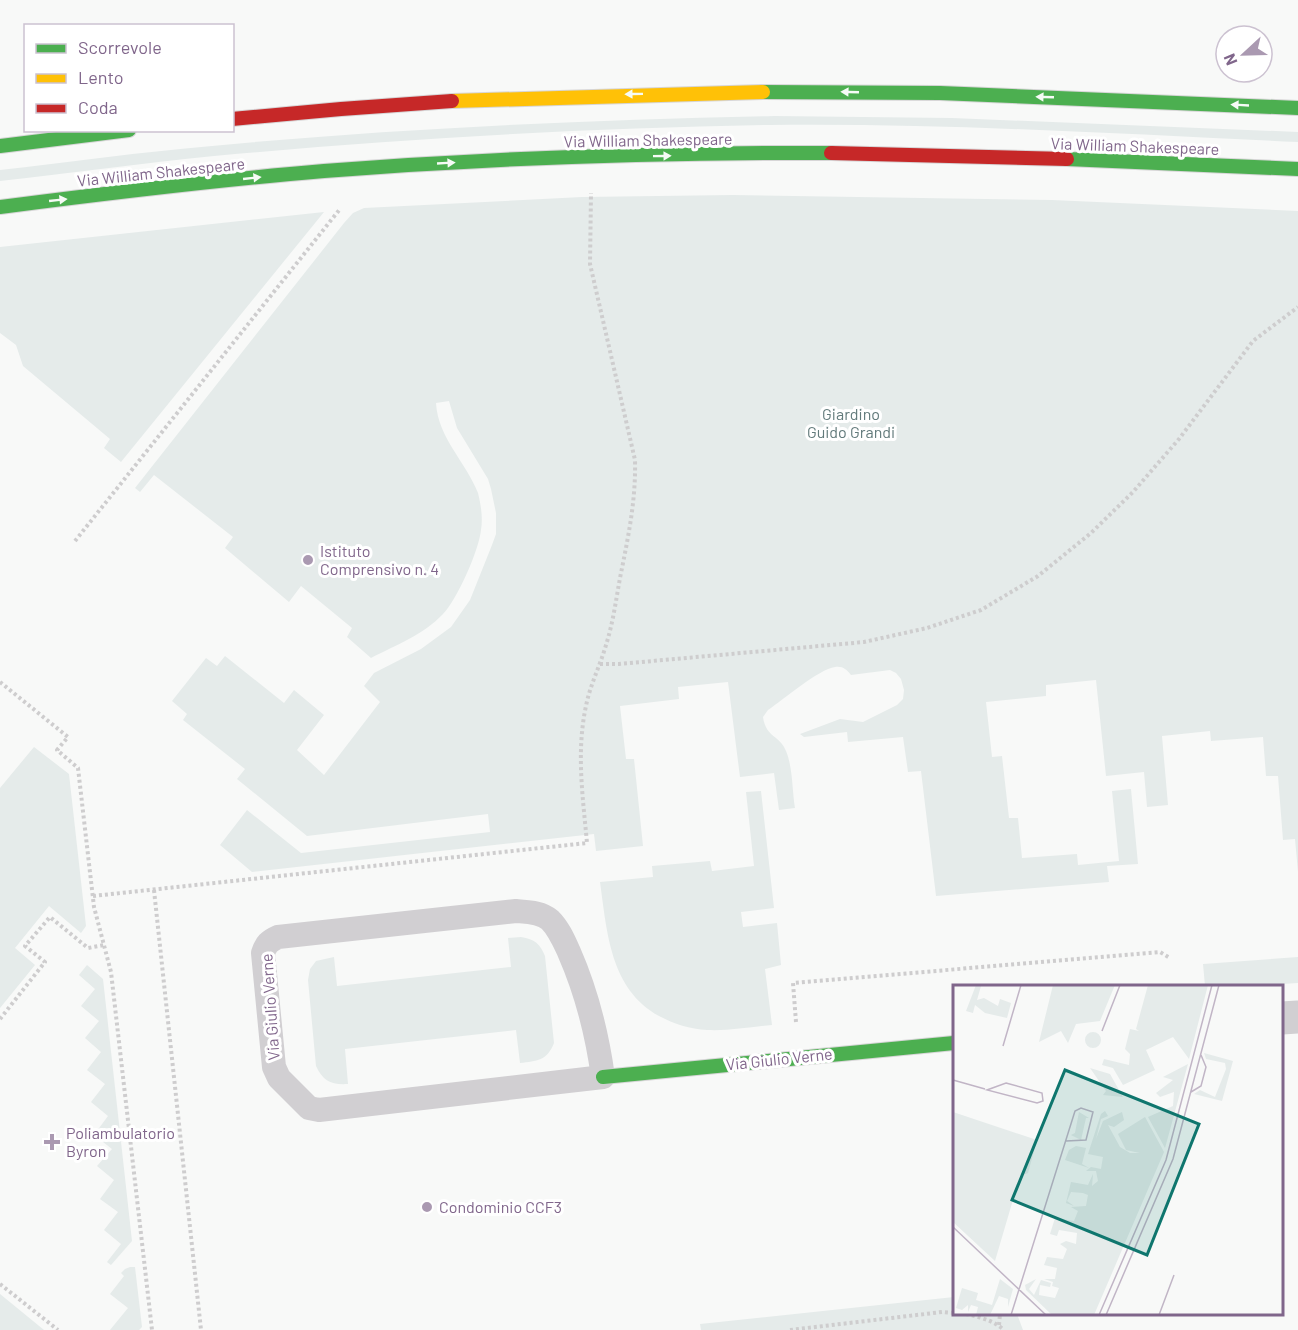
<svg xmlns="http://www.w3.org/2000/svg" width="1298" height="1330" font-family="Barlow,sans-serif">
<rect width="100%" height="100%" fill="#f8f9f8"/>
<g fill="#e5ebea">
<path d="M774 116 952 118 1298 132V142C1122 134 945 123 769 125 584 128 399 139 214 156 143 163 71 173 0 181V170C71 162 141 152 212 146 399 128 587 120 774 116Z"/>
<path d="M733 195 1052 200 1298 211V872L1295 839 1283 840 1278 776H1266L1263 737 1211 741 1210 731 1162 736 1168 805 1147 807 1144 772 1106 776 1096 680 1046 685V696L986 702 992 757 1002 756 1009 818H1018L1022 858 1077 854 1078 865 1119 861 1112 791 1131 789 1138 864 1107 866 1109 882 936 896 921 771 908 772 903 737 848 742 847 732 804 737 800 734 840 719 863 722 897 705 903 699 904 690 901 679 896 673 890 670 851 675C846 669 843 666 835 667 819 669 783 700 768 710L763 717C766 738 780 735 786 751 793 768 792 790 795 808L779 810 774 773 740 777 728 682 678 687 679 699 620 706 626 759H634L643 846 596 851 594 834 252 872 220 845 247 810 301 853 490 832 488 814 307 836 237 779 245 769 183 720 187 714 172 701 206 658 217 666 225 656 284 703 294 690 324 715 297 750 324 775 380 702 364 686 374 673 421 649 451 627 470 600 492 545 496 534V513L491 489 488 479 457 428 449 401 436 403C438 438 466 462 478 493 481 505 483 518 481 530 479 550 457 600 443 614 423 635 396 645 371 658L347 637 352 628 301 586 289 602 225 548 233 537 154 475 140 492 135 488 344 223 353 213 364 208 582 197Z"/>
<path d="M324 212 121 462 104 448 110 439 23 366 16 345 0 333V247Z"/>
<path d="M34 747 69 774 86 926 81 933 49 906 15 948 35 965 0 1008V788Z"/>
<path d="M761 791 774 908 741 912 743 927 777 923 781 965 765 969 772 1025C751 1027 729 1031 707 1030 690 1029 674 1024 659 1016 610 989 607 932 600 882L653 877 652 866 710 861 712 871 754 866 746 792Z"/>
<path d="M521 937C535 939 540 944 545 956L554 1043C547 1061 537 1061 520 1063L516 1030 345 1049 348 1084C331 1085 323 1081 316 1066L308 980 310 969 316 961 334 957 337 986 511 967 508 938Z"/>
<path d="M1298 957V983L1250 986H1205L1203 964Z"/>
<path d="M87 965 103 979 132 1241 111 1265 107 1262 121 1244 104 1230 118 1212 100 1199 114 1180 97 1166 112 1149 94 1135 108 1116 91 1102 105 1084 87 1070 101 1052 85 1038 99 1021 81 1006 95 989 79 975Z"/>
<path d="M130 1267H135L142 1327 139 1330H110L128 1308 110 1294 124 1276 121 1273 125 1269Z"/>
<path d="M0 1294 44 1330H0Z"/>
<path d="M954 1297V1314H1017L1023 1330H701L700 1324Z"/>
</g>
<g fill="none" stroke-linecap="round" stroke-linejoin="round">
<g stroke="#d7d6d7" stroke-width="16">
<g id="fast">
<path d="M763 92 940 93 1298 108"/>
<path d="M0 146 129 130"/>
<path d="M1067 159 1298 169"/>
<path d="M0 207C108 193 216 180 324 171 493 158 662 152 831 153"/>
<path d="M603 1077 954 1043"/>
</g>
</g>
<g stroke="#d7d6d7" stroke-width="16">
<path id="slow" d="M452 101 763 92"/>
</g>
<g stroke="#d7d6d7" stroke-width="16">
<g id="jam">
<path d="M232 119 341 109 452 101"/>
<path d="M831 153 1067 159"/>
</g>
</g>
<g stroke="#cecdce" stroke-width="4" stroke-dasharray="3 3" stroke-linecap="butt">
<path d="M75 541 340 209"/>
<path d="M600 664H619L864 642 927 628 981 610 1038 576 1091 533 1133 492 1179 439 1253 341 1298 307"/>
<path d="M0 682 68 737 57 750 78 768 94 907 111 972 152 1330"/>
<path d="M154 890 201 1330"/>
<path d="M93 896 587 843C583 798 576 752 586 706 590 685 600 666 606 645 613 623 616 600 620 578 628 538 636 501 635 460L590 264 591 193"/>
<path d="M0 1019 45 962 25 946 50 917 88 948 104 945"/>
<path d="M796 1022 793 983 1160 952 1170 958"/>
<path d="M0 1284 58 1330"/>
<path d="M966 1314C979 1317 993 1320 1004 1330"/>
<path d="M999 1325 1000 1314"/>
<path d="M790 1330 942 1312 954 1313"/>
</g>
<path stroke="#d1cfd2" stroke-width="24" d="M516 911C527 912 541 912 550 920 559 929 564 941 569 952 587 993 597 1033 603 1077L319 1110 309 1108 279 1078 274 1067 263 953C266 944 269 941 278 937Z"/>
<path stroke="#d1cfd2" stroke-width="33" d="M1282 1018 1298 1017"/>
<use href="#fast" stroke="#4caf50" stroke-width="14"/>
<use href="#slow" stroke="#ffc107" stroke-width="14"/>
<use href="#jam" stroke="#c62828" stroke-width="14"/>
</g>
<defs><path id="oneway-solid" d="M-6-.8H1V-3.2L6.5 0L1 3.2V.8H-6Z" transform="scale(1.5)"/></defs>
<g fill="#f6fbf6">
<use href="#oneway-solid" transform="translate(850 92) rotate(-178)"/>
<use href="#oneway-solid" transform="translate(634 94) rotate(179)"/>
<use href="#oneway-solid" transform="translate(1045 97) rotate(-178)"/>
<use href="#oneway-solid" transform="translate(1240 105) rotate(-177)"/>
<use href="#oneway-solid" transform="translate(662 156) rotate(-1)"/>
<use href="#oneway-solid" transform="translate(446 163) rotate(-3)"/>
<use href="#oneway-solid" transform="translate(252 178) rotate(-6)"/>
<use href="#oneway-solid" transform="translate(58 200) rotate(-6)"/>
</g>
<g fill="#aa99b1" stroke="#fff" stroke-width="2">
<circle cx="308" cy="560" r="6"/>
<path d="M49 1133h6v6h6v6h-6v6h-6v-6h-6v-6h6z"/>
<circle cx="427" cy="1207" r="6"/>
</g>
<g text-anchor="middle" stroke-width="6" stroke-linejoin="round" paint-order="stroke">
<g font-size="16" fill="#80668b" stroke="#fff">
<text transform="translate(648 140) rotate(-1)" y="6">Via William Shakespeare</text>
<text transform="translate(1135 146) rotate(2)" y="6">Via William Shakespeare</text>
<text transform="translate(161 172) rotate(-6)" y="6">Via William Shakespeare</text>
<text transform="translate(270 1007) rotate(-94)" y="6">Via Giulio Verne</text>
<text transform="translate(779 1059) rotate(-6)" y="6">Via Giulio Verne</text>
</g>
<g font-size="16" fill="#627a7b" stroke="#fff">
<text x="851" y="420">Giardino<tspan x="851" dy="18">Guido Grandi</tspan></text>
</g>
<g font-size="16" fill="#80668b" stroke="#fff" text-anchor="start">
<text x="320" y="557">Istituto<tspan x="320" dy="18">Comprensivo n. 4</tspan></text>
<text x="66" y="1139">Poliambulatorio<tspan x="66" dy="18">Byron</tspan></text>
<text x="439" y="1213">Condominio CCF3</text>
</g>
</g>
<g transform="translate(953 985)">
<rect width="330" height="330" fill="#f8f9f8"/>
<path d="M23 0 28 1 24 15 31 13 45 21 47 14 58 18 54 33 32 28 22 20 20 28 13 26ZM100 0H162L147 36 123 39 115 58 108 46 86 57ZM195 0H255L236 74 220 52 193 65 202 85 170 100 160 83 149 80 151 74 176 80 177 69 172 64 177 44 186 46 183 44ZM132 55a8 8 0 1 1 16 0a8 8 0 1 1-16 0ZM251 68 280 76 269 116 241 109 247 105 262 112 273 84 272 78 253 74ZM235 79 212 163 195 132 220 121 221 107 207 112 203 108 220 95 210 92ZM137 83 157 89 170 112 150 110 153 106ZM152 126 155 131 148 134 143 154 150 136 169 127 171 135 161 142 155 140 167 162 177 168H187L173 165 165 149 192 132 211 167 141 330H99L73 305 72 300 83 294 76 304 81 310 88 295 98 298 97 302 87 300 86 310 102 313 106 303 99 301 100 297 91 294H102L104 283 91 280 94 272 110 274 114 264 107 259 113 256 123 259 124 248 106 245 104 251 97 249 102 233 121 236 125 226 118 222 133 221 135 210 130 208 118 207 114 216 121 221 113 218 118 197 135 200 140 189 139 201 145 196 143 186H133L138 182 148 184 150 172 135 169 148 129ZM0 127 84 155 75 188 67 191 42 276 0 237ZM126 127 136 133H133L128 155 118 150 122 148ZM123 161 133 163 129 179 136 183 112 175 116 165ZM47 294 60 304 55 322V314L46 311 37 330H23L25 322 18 320 15 327V320L9 325 3 323 9 303 25 308 23 315 39 320Z" fill="#e5ebea"/>
<path fill="none" stroke="#c1b5c6" stroke-width="1.5" d="M149 46 167 0M50 61 68 0M0 95 32 104M53 98 89 108 90 116 84 118 34 105ZM238 107 248 101 253 82 248 70M0 242 93 330M58 330 122 126 128 123 140 127 133 155 113 156M146 330 213 175 259 0M153 330 220 174 266 0M206 330 221 290"/>
<path fill="#0f766e" fill-opacity="0.15" stroke="#0f766e" stroke-width="3" d="M112 85 246 139 194 270 59 215Z"/>
<rect width="330" height="330" fill="none" stroke="#80668b" stroke-width="3"/>
</g>
<rect x="24" y="24" width="210" height="108" fill="#ffffff" stroke="#ccc2d1" stroke-width="1.5"/>
<rect x="36" y="44" width="30" height="9" fill="#4caf50" stroke="#ccc2d1" stroke-width="1.5"/>
<text x="78" y="54" font-size="18" fill="#80668b">Scorrevole</text>
<rect x="36" y="74" width="30" height="9" fill="#ffc107" stroke="#ccc2d1" stroke-width="1.5"/>
<text x="78" y="84" font-size="18" fill="#80668b">Lento</text>
<rect x="36" y="104" width="30" height="9" fill="#c62828" stroke="#ccc2d1" stroke-width="1.5"/>
<text x="78" y="114" font-size="18" fill="#80668b">Coda</text>
<g transform="translate(1244 54) rotate(248)"><circle r="28" fill="#ffffff" stroke="#ccc2d1" stroke-width="1.5"/>
<path d="M0-4.5L10 22L0 15L-10 22Z" fill="#aa99b1"/>
<text y="-9" font-size="16" font-weight="bold" text-anchor="middle" fill="#80668b">N</text>
</g>
</svg>
